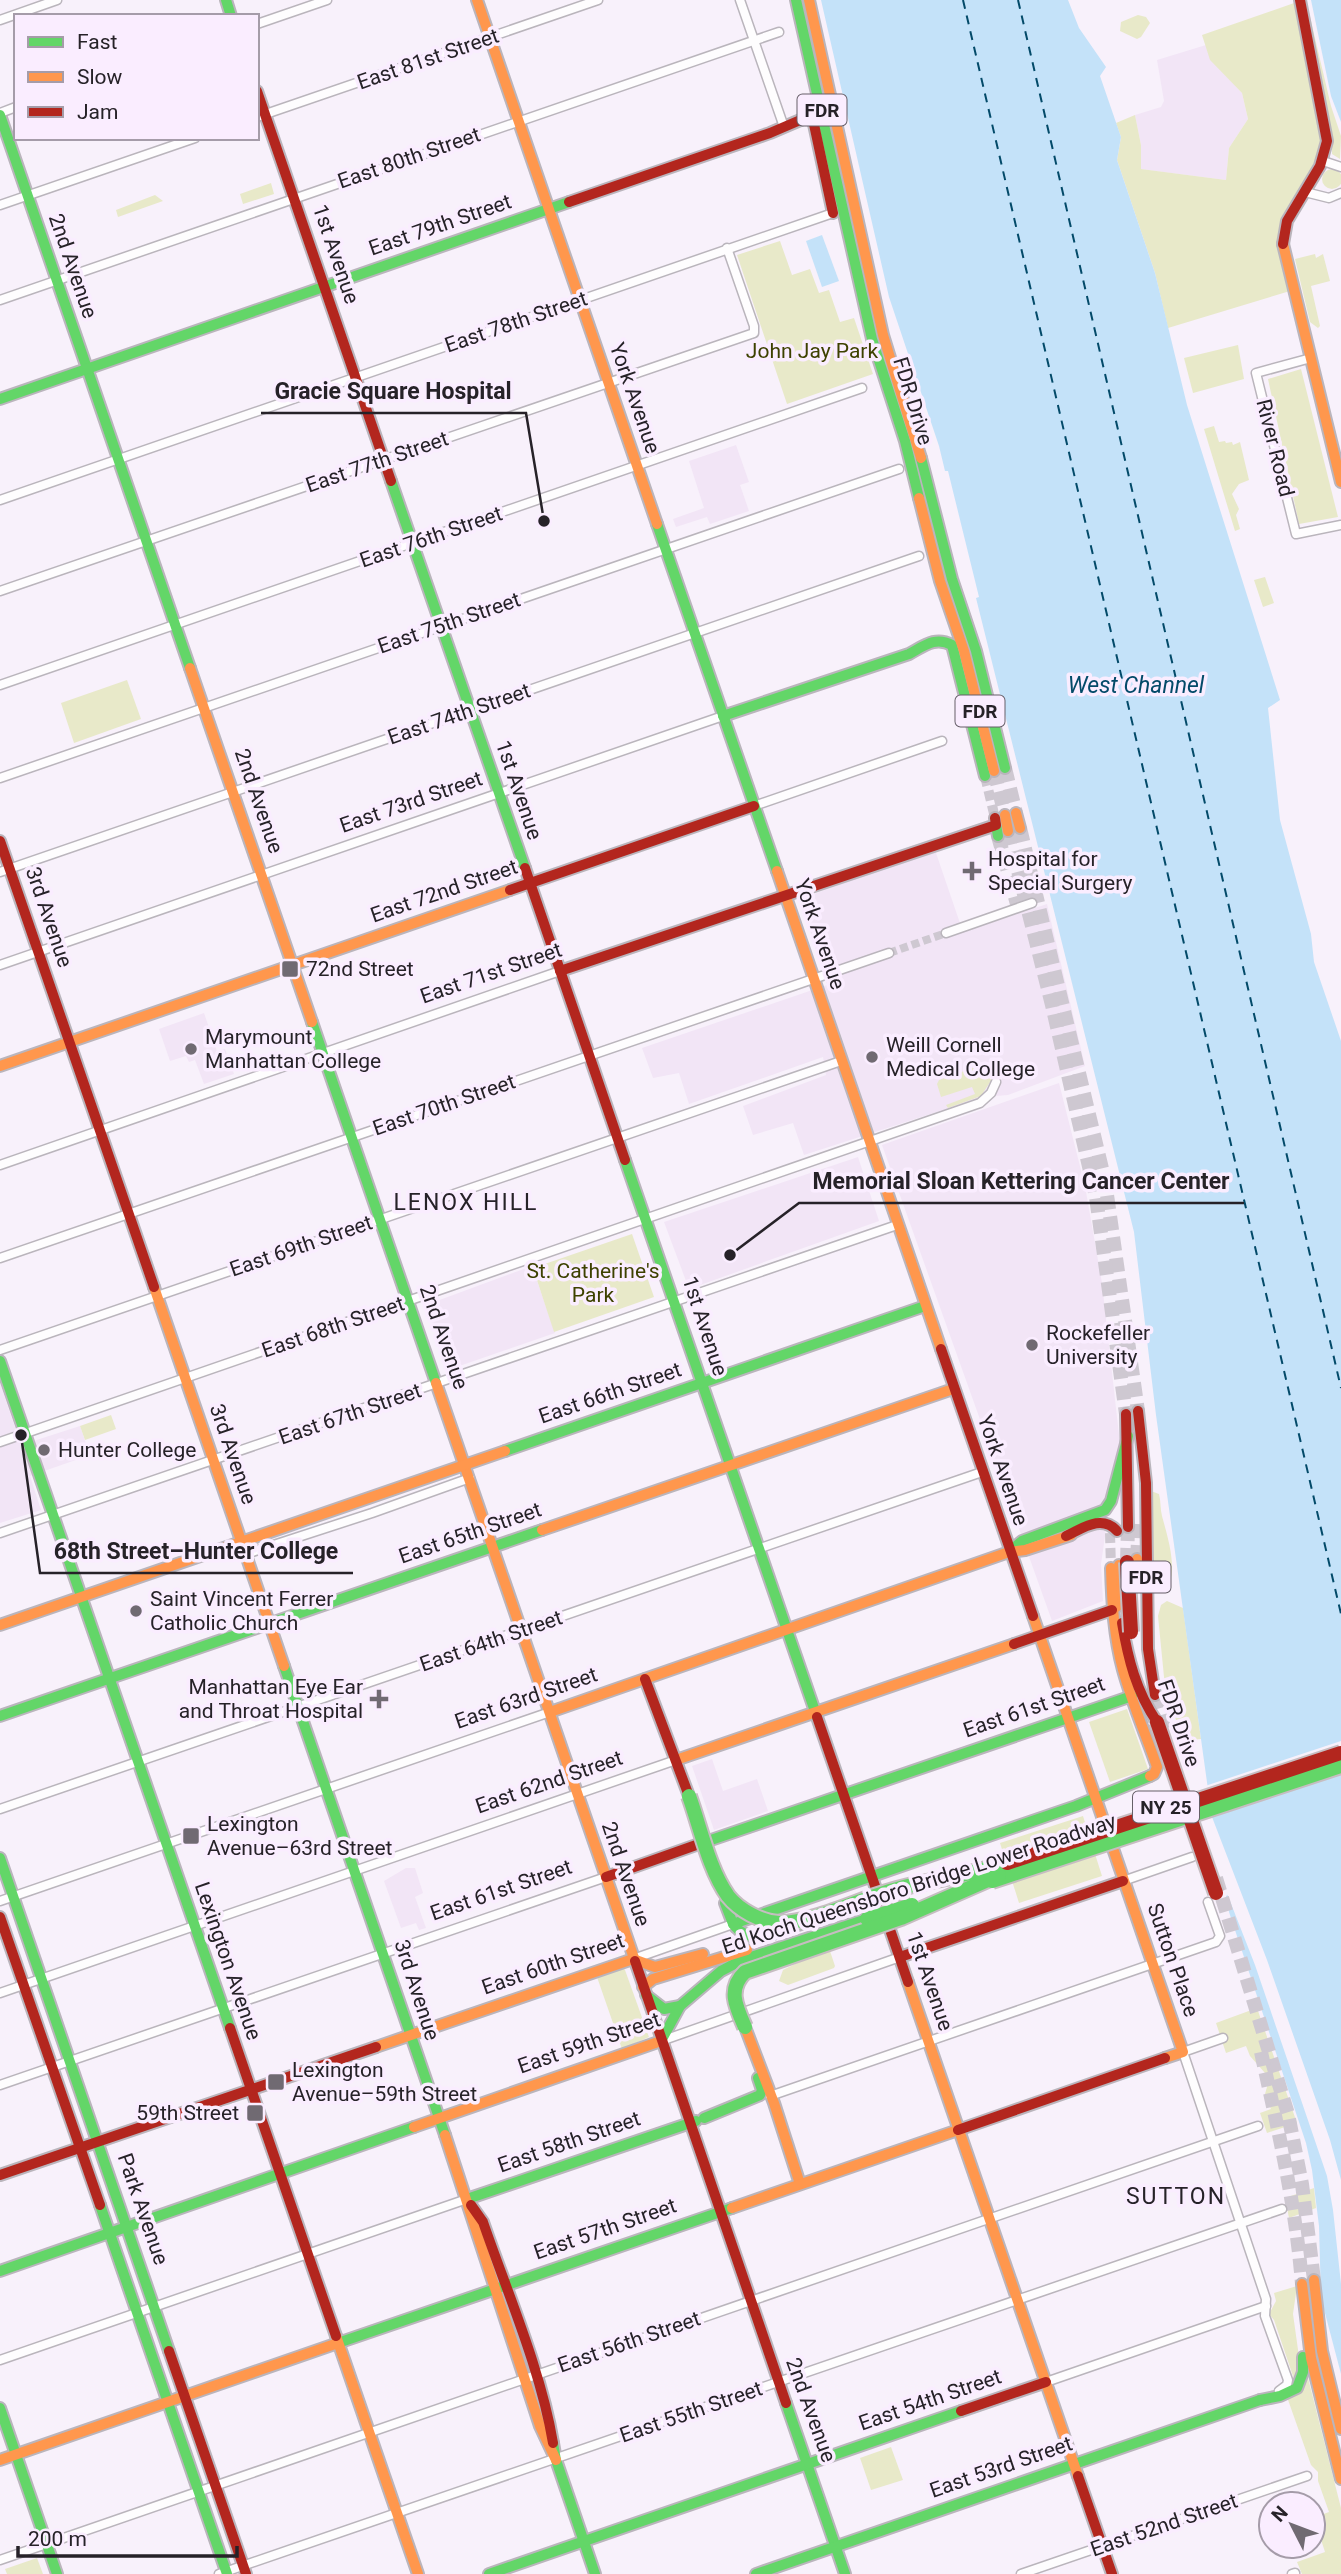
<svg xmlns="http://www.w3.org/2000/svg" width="1341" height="2574" font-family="Roboto,sans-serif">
<rect width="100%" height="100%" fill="#f8f1fb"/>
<g fill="#f2e5f6">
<path d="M1206 45 1211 60 1242 93 1248 119 1229 148 1226 180 1140 169 1141 145 1135 115 1161 107 1164 101 1157 60Z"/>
<path d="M736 445 749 482 740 485 749 511 710 524 707 517 676 527 673 519 704 508 689 461Z"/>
<path d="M935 850 963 932 1047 904 1085 1066 1008 1095 983 1097 804 1155 793 1123 753 1135 743 1106 826 1075 823 1057 689 1104 679 1073 653 1078 642 1048 827 985 800 899Z"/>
<path d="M204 1013 217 1051 225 1049 234 1074 204 1084 195 1060 189 1062 186 1056 170 1061 159 1029Z"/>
<path d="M1059 1083 1085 1186 1102 1283 1120 1444 1107 1508 1105 1536 1101 1564 1103 1601 1052 1621 882 1145Z"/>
<path d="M858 1157 879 1221 689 1289 664 1222Z"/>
<path d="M532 1266 555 1333 448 1370 426 1305Z"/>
<path d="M0 1383 21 1445 80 1426 90 1455 30 1476 41 1510 0 1523Z"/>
<path d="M712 1759 723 1791 757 1779 768 1811 714 1830 692 1766Z"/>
<path d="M406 1868H415L423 1893 415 1897 426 1928 419 1930 416 1923 401 1928 384 1881Z"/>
</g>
<g fill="#e8e9c9">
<path d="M1303 0H1306L1331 106 1341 136 1340 159 1332 154V141Z"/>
<path d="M1297 2 1323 130 1320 152 1309 175 1282 216 1277 241 1290 291 1168 328 1155 273 1117 160 1121 137 1116 123 1135 115 1141 145V169L1226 180 1229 148 1248 119 1242 93 1210 60 1202 35Z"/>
<path d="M1138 15 1146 17 1150 23 1141 37 1137 39 1120 31 1121 22Z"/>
<circle cx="1332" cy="179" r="10"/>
<path d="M271 183 274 194 243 204 240 194Z"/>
<path d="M155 195 163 201 118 217 116 210Z"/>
<path d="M780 241 792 275 810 269 819 293 829 290 840 322 854 318 873 374 787 404 737 255Z"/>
<path d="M1315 254 1316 258 1323 254 1330 281 1311 286 1320 326 1318 328 1310 322 1295 259Z"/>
<path d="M1238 345 1244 379 1193 393 1184 358Z"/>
<path d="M1301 369 1338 517 1299 524 1268 379Z"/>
<path d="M1214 426 1219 442 1225 441 1226 443 1232 442 1233 445 1240 442 1249 480 1239 484 1232 494 1239 509 1236 515 1240 529 1235 531 1204 429Z"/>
<path d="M1265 577 1274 603 1263 607 1254 580Z"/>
<path d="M127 680 141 719 74 743 61 703Z"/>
<path d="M981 1065 988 1068 992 1079 981 1096 948 1108 946 1105 975 1094 972 1087 941 1097 937 1084 939 1080Z"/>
<path d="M632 1234 654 1297 554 1332 533 1268Z"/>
<path d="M111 1415 116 1429 85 1440 80 1426Z"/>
<path d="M1151 1491 1159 1494C1161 1501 1160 1509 1162 1516 1167 1535 1176 1562 1170 1582L1167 1584 1159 1582 1156 1591 1153 1592Z"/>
<path d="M1167 1601 1183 1608 1201 1739 1183 1741 1165 1687 1158 1616 1161 1605Z"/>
<path d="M1127 1709 1148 1769 1110 1782 1089 1722Z"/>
<path d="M1083 1816 1102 1876 1019 1903 1000 1843Z"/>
<path d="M829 1948 835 1966 834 1968 788 1985 779 1981 783 1970 797 1963 795 1959Z"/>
<path d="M623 1968 625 1970 649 2037 622 2049 597 1977Z"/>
<path d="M1257 2008 1297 2123 1267 2133 1260 2113 1271 2109 1265 2094 1267 2087 1265 2073 1250 2056 1246 2046 1226 2053 1216 2023Z"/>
<path d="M1314 2188 1316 2208 1289 2218 1285 2198Z"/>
<path d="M1297 2286 1293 2314 1301 2371 1294 2379 1274 2320 1269 2314 1276 2301 1274 2293Z"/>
<path d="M1308 2378 1341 2508V2574H1302L1297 2562 1325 2552 1313 2515 1318 2516 1329 2512 1318 2481V2472L1311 2465 1287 2397Z"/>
<path d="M891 2447 903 2480 871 2490 860 2458Z"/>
<path d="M37 2558 43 2574H7L5 2569Z"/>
</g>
<g fill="#c4e2f9">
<path d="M821 0H1068L1079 28 1106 67 1100 76 1121 137 1117 160 1155 273 1187 405 1280 700 1268 708 1280 820 1311 934 1314 962 1341 1041V2374L1321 2298 1319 2226 1312 2170 1306 2143 1229 1912 1226 1896 1228 1895 1216 1847 1156 1415 1134 1232 976 598 979 597 948 471H945L939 446 889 297Z"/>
<path d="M1311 0H1341V122L1331 96Z"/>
<path d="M822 235 839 281 822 287 806 241Z"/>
</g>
<path fill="#f8f1fb" d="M1341 1741V1774L1212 1817 1267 1960 1330 2140 1341 2180V2284L1333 2210 1327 2176 1255 1965 1219 1873 1205 1786Z"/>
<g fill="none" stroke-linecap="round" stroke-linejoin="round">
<g stroke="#034a69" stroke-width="2" stroke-dasharray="9 7" stroke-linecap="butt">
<path d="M963 0 1341 1614"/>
<path d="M1018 0 1341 1388"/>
</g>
<path stroke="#cec8d1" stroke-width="8" stroke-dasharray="8 4" stroke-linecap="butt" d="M889 953 946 933"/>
<g stroke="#cec8d1" stroke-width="10" stroke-dasharray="10 5" stroke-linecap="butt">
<path d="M985 776 995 818"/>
<path d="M1110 1533 1111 1568"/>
</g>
<g stroke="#cec8d1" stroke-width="14" stroke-dasharray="14 7" stroke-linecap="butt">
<path d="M1005 768 1016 813"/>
<path d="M994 771 1005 815"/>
<path d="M1020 828 1105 1181 1138 1411"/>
<path d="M1008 831 1052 1005 1096 1197 1126 1414"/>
<path d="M998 836 1020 915"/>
<path d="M1137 1559 1139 1523"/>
<path d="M1127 1562 1128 1527"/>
<path d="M1155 1695 1165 1730"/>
<path d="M1141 1711 1161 1741"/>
<path d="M1216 1878 1288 2114 1302 2184 1314 2280"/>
<path d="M1261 2052C1278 2129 1296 2206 1302 2284"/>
</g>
<g stroke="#bab5bc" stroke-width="11">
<g id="street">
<path d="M740 0 784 127"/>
<path d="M0 20 57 0"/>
<path d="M257 24 327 0"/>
<path d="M0 113 16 107"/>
<path d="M257 117 598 0"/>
<path d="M1323 161 1341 167"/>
<path d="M1305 192 1329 198 1341 193"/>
<path d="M0 205 195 138"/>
<path d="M0 300 779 32"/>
<path d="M1311 358 1256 373 1296 534 1341 525"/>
<path d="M0 500 833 213"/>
<path d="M0 591 754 333V326L727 248"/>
<path d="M0 685 862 388"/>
<path d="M0 778 899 469"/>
<path d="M754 806 942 741"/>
<path d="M0 872 919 556"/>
<path d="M946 933 1032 903"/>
<path d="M0 965 723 716"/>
<path d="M0 1165 560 971"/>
<path d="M0 1258 889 953"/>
<path d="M0 1350 841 1061"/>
<path d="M0 1442 980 1103 991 1093 996 1082"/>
<path d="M0 1533 897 1225"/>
<path d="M246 1554 372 1513 470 1478"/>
<path d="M0 1809 982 1472"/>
<path d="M1123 1881 1192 1857"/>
<path d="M0 1901 550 1712"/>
<path d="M636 1958 733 1924"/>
<path d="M0 1993 676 1760"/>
<path d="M1223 2038 1183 2052 1266 2299 1265 2316 1288 2380 1287 2385 1279 2391"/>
<path d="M661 2041 900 1957"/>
<path d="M0 2085 606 1877"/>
<path d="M770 2096 1216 1942 1220 1936 1208 1902"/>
<path d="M0 2360 467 2199"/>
<path d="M1046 2382 1266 2306"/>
<path d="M0 2560 1258 2126"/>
<path d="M219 2574 1282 2209"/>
<path d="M1021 2574 1307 2476"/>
<path d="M1292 2574 1295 2573"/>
</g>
</g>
<g stroke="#bab5bc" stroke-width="14">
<g id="fast">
<path d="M226 0 231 16"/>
<path d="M796 0 872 339 905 441 919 498"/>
<path d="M0 115 190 668"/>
<path d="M0 399 569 202"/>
<path d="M921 458 952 579 976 651 1005 768"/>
<path d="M391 481 525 868"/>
<path d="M657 524 777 871"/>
<path d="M723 716 909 654C924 646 935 636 952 645L985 776"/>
<path d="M996 825 998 836"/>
<path d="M312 1022 436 1383"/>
<path d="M625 1160 817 1717"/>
<path d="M0 1361 230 2028"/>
<path d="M505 1451 925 1306"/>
<path d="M1009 1552 1022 1541 1105 1510 1111 1501 1128 1436"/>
<path d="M284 1666 445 2135"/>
<path d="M0 1716 542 1530"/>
<path d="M711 1840 1132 1696"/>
<path d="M0 1858 169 2351"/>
<path d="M725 1903 733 1924 1076 1806 1150 1776"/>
<path d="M733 1924C751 1948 778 1932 801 1924"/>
<path d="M646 1995 664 2009 680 2006"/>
<path d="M661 2041 680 2006 721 1971 742 1960 867 1919"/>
<path d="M704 2118 760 2095 762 2090 758 2078"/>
<path d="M467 2199 696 2121"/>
<path d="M100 2205 227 2574"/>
<path d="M0 2271 414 2127"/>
<path d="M335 2344 732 2208"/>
<path d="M1260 2400 1280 2396 1297 2388 1303 2372V2357"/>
<path d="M786 2403 845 2574"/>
<path d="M0 2408 57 2574"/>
<path d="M553 2443 556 2460 595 2574"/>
<path d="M489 2574 961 2411"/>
<path d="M756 2574 1260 2400"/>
</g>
</g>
<g stroke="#bab5bc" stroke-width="14">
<g id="slow">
<path d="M477 0 657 524"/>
<path d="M809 0 883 335 921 458"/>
<path d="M1283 244 1341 482"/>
<path d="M919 498 940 581 964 651 994 771"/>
<path d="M190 668 312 1022"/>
<path d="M1016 813 1020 828"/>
<path d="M1005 815 1008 831"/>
<path d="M777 871 941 1349"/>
<path d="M0 1066 510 890"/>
<path d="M154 1287 284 1666"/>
<path d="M436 1383 635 1961"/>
<path d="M542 1530 953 1389"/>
<path d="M1119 1565V1597"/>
<path d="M1111 1568C1112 1602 1114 1637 1123 1670 1132 1703 1146 1735 1157 1767L1154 1774 1150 1776"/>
<path d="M1112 1610C1131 1598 1135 1581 1137 1559"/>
<path d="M1033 1616 1183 2052 1165 2058"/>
<path d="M0 1625 505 1451"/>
<path d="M550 1712 1009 1552 1025 1550 1071 1535"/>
<path d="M676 1760 1014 1644"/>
<path d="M633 1959 655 1967 703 1954"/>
<path d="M908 1982 1078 2476"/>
<path d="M643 1987 653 1979 747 1950"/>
<path d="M745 2027 774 2103 800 2184"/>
<path d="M376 2047 633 1959"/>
<path d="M414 2127 661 2041"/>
<path d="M445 2135 540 2426 556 2460"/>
<path d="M732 2208 958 2130"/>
<path d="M1314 2280 1322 2351 1341 2429"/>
<path d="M1302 2284 1311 2358 1341 2479"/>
<path d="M336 2336 418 2574"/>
<path d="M0 2460 335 2344"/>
</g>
</g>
<g stroke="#bab5bc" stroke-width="14">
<g id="jam">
<path d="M257 91 391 481"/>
<path d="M569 202 770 133 812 115 833 213"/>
<path d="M1283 244 1287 221 1320 166 1327 141 1300 0"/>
<path d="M0 841 154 1287"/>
<path d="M525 868 625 1160"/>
<path d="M510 890 754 806"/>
<path d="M560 971 996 825 995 818"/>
<path d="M941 1349 1033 1616"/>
<path d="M1138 1411 1146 1483 1148 1649 1155 1695"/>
<path d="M1126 1414 1128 1527"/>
<path d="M1066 1536C1083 1528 1102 1514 1117 1531"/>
<path d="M1122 1623C1128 1659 1136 1691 1157 1722"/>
<path d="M1014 1644 1112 1610"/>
<path d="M645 1679 689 1796"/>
<path d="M817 1717 908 1982"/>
<path d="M606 1877 699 1844"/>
<path d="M0 1917 100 2205"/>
<path d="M900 1957 1123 1881"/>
<path d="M635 1961 786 2403"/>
<path d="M230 2028 336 2336"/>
<path d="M958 2130 1165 2058"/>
<path d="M0 2175 376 2047"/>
<path d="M471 2205 483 2222C507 2292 541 2370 553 2443"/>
<path d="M169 2351 246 2574"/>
<path d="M961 2411 1046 2382"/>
<path d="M1078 2476 1112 2574"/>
</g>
</g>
<use href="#street" stroke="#fefdfe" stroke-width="8"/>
<use href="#fast" stroke="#63d668" stroke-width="10"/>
<use href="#slow" stroke="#ff974d" stroke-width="10"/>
<use href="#jam" stroke="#b3261e" stroke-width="10"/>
<g stroke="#c6bdc1" stroke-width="18" stroke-linecap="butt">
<g id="fast-bridge">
<path d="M689 1796C700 1826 709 1870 728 1896 739 1910 761 1922 779 1923 814 1923 862 1898 897 1889 934 1879 971 1875 1007 1863"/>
<path d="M992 1881 1341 1766"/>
<path d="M867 1919 912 1905"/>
<path d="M745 2027C736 2007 727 1989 745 1972L901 1918 999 1875"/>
</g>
</g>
<g stroke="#c6bdc1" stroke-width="18" stroke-linecap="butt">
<g id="jam-bridge">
<path d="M1127 1562 1131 1632"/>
<path d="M1157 1722 1216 1893"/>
<path d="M1007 1863 1341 1753"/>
</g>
</g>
<use href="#fast-bridge" stroke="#63d668" stroke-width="14"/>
<use href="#jam-bridge" stroke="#b3261e" stroke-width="14"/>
</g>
<g fill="#706a72" stroke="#faedff" stroke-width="2.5">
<path d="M968.5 860.5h7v7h7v7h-7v7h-7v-7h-7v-7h7z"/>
<rect x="281" y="960" width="18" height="18" rx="3.5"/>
<circle cx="191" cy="1049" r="7"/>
<circle cx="872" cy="1057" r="7"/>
<circle cx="1032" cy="1345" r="7"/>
<circle cx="44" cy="1450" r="7"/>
<circle cx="136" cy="1611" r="7"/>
<path d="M375.5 1688.5h7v7h7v7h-7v7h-7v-7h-7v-7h7z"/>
<rect x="182" y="1827" width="18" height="18" rx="3.5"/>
<rect x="267" y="2073" width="18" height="18" rx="3.5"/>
<rect x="246" y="2104" width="18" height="18" rx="3.5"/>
</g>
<g text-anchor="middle" stroke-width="7" stroke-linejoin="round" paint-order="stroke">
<g fill="#faedff" stroke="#665f68" stroke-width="2">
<rect x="797.5" y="94.5" width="49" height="31" rx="5"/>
<rect x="955.5" y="695.5" width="49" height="31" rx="5"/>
<rect x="1121.5" y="1561.5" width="49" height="31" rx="5"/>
<rect x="1133" y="1791.5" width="66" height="31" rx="5"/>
</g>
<g font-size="19" font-weight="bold" fill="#262228">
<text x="822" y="117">FDR</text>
<text x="980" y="718">FDR</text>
<text x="1146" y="1584">FDR</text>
<text x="1166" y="1814">NY 25</text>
</g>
<g font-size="21" fill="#262228" stroke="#faedff">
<text transform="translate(428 59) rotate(-19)" y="7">East 81st Street</text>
<text transform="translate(409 158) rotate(-19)" y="7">East 80th Street</text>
<text transform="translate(440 225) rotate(-19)" y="7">East 79th Street</text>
<text transform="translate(336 254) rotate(71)" y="7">1st Avenue</text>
<text transform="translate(73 266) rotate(71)" y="7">2nd Avenue</text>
<text transform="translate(516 322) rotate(-19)" y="7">East 78th Street</text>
<text transform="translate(635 398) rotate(71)" y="7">York Avenue</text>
<text transform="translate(913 401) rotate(73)" y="7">FDR Drive</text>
<text transform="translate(1275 448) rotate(76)" y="7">River Road</text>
<text transform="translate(377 462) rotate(-19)" y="7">East 77th Street</text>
<text transform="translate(431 537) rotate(-19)" y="7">East 76th Street</text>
<text transform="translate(449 623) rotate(-19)" y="7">East 75th Street</text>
<text transform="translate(459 714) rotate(-19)" y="7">East 74th Street</text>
<text transform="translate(519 790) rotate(71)" y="7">1st Avenue</text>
<text transform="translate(259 801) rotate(71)" y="7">2nd Avenue</text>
<text transform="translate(411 802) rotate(-19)" y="7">East 73rd Street</text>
<text transform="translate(444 891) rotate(-19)" y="7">East 72nd Street</text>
<text transform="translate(49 917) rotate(71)" y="7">3rd Avenue</text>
<text transform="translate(820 934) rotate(71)" y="7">York Avenue</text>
<text transform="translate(491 973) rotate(-19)" y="7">East 71st Street</text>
<text transform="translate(444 1105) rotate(-19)" y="7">East 70th Street</text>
<text transform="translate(301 1246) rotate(-19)" y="7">East 69th Street</text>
<text transform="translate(705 1326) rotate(72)" y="7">1st Avenue</text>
<text transform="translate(333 1327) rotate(-19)" y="7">East 68th Street</text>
<text transform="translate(444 1337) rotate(71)" y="7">2nd Avenue</text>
<text transform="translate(610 1393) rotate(-19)" y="7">East 66th Street</text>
<text transform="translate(350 1414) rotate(-19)" y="7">East 67th Street</text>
<text transform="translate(233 1454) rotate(71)" y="7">3rd Avenue</text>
<text transform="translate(1003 1470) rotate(71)" y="7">York Avenue</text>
<text transform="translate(470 1533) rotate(-19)" y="7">East 65th Street</text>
<text transform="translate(491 1641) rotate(-19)" y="7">East 64th Street</text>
<text transform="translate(526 1698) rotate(-19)" y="7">East 63rd Street</text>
<text transform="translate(1034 1707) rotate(-19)" y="7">East 61st Street</text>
<text transform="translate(1179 1723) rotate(71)" y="7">FDR Drive</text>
<text transform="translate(549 1782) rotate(-19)" y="7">East 62nd Street</text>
<text transform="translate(626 1874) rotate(71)" y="7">2nd Avenue</text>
<text transform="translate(919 1884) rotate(-18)" y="7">Ed Koch Queensboro Bridge Lower Roadway</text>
<text transform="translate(501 1890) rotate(-19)" y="7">East 61st Street</text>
<text transform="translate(1173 1960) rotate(71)" y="7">Sutton Place</text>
<text transform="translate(228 1961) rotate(71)" y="7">Lexington Avenue</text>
<text transform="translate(553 1964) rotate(-19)" y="7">East 60th Street</text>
<text transform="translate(930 1981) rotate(71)" y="7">1st Avenue</text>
<text transform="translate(417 1990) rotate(72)" y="7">3rd Avenue</text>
<text transform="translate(589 2043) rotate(-19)" y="7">East 59th Street</text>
<text transform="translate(569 2142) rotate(-19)" y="7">East 58th Street</text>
<text transform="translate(143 2209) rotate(71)" y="7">Park Avenue</text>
<text transform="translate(605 2229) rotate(-19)" y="7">East 57th Street</text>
<text transform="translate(629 2342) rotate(-19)" y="7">East 56th Street</text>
<text transform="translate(930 2400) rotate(-19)" y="7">East 54th Street</text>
<text transform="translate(811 2410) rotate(70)" y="7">2nd Avenue</text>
<text transform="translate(691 2412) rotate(-19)" y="7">East 55th Street</text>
<text transform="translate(1001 2467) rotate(-19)" y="7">East 53rd Street</text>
<text transform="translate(1164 2525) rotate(-19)" y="7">East 52nd Street</text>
</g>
<g font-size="21" fill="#3d4100" stroke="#faedff">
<text x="812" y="358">John Jay Park</text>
<text x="593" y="1278">St. Catherine's<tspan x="593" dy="24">Park</tspan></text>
</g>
<g font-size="21" fill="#262228" stroke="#faedff" text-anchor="start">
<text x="988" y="866">Hospital for<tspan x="988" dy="24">Special Surgery</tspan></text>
<text x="306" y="976">72nd Street</text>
<text x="205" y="1044">Marymount<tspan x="205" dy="24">Manhattan College</tspan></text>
<text x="886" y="1052">Weill Cornell<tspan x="886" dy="24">Medical College</tspan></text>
<text x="1046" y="1340">Rockefeller<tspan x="1046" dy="24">University</tspan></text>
<text x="58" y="1457">Hunter College</text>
<text x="150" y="1606">Saint Vincent Ferrer<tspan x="150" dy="24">Catholic Church</tspan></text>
<text x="363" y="1694" text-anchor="end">Manhattan Eye Ear<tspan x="363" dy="24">and Throat Hospital</tspan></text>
<text x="207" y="1831">Lexington<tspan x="207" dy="24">Avenue–63rd Street</tspan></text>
<text x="292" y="2077">Lexington<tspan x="292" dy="24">Avenue–59th Street</tspan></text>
<text x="239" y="2120" text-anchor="end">59th Street</text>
</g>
<g font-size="23" font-style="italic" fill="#034a69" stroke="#faedff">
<text x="1136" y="693">West Channel</text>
</g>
<g font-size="23" letter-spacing="2" fill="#262228" stroke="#faedff">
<text x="466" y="1210">LENOX HILL</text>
<text x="1176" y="2204">SUTTON</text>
</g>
</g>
<path fill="none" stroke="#262228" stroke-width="2.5" d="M544 521L526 413H261M730 1255L799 1203H1244M21 1435L40 1573H353"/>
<g fill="#262228" stroke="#faedff" stroke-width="2.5">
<circle cx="544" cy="521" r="7"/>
<circle cx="730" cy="1255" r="7"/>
<circle cx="21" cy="1435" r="7"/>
</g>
<g font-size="23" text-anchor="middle" font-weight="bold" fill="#262228" stroke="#faedff" stroke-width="7" stroke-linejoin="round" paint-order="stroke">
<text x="393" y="399">Gracie Square Hospital</text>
<text x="1021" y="1189">Memorial Sloan Kettering Cancer Center</text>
<text x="196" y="1559">68th Street–Hunter College</text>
</g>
<rect x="14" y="14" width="245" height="126" fill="#faedff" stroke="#a59ca9" stroke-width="2"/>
<rect x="28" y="37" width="35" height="10" fill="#63d668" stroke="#a59ca9" stroke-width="2"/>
<text x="77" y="49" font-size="21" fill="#262228">Fast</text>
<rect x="28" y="72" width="35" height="10" fill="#ff974d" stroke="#a59ca9" stroke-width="2"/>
<text x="77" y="84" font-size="21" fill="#262228">Slow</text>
<rect x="28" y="107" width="35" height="10" fill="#b3261e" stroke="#a59ca9" stroke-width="2"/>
<text x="77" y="119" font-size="21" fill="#262228">Jam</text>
<g transform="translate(1292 2525) rotate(312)"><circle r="33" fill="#faedff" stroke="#a59ca9" stroke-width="2"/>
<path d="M0-5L12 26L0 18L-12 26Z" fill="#706a72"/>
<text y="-10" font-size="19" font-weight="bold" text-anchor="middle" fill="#262228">N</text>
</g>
<path d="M18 2546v10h219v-10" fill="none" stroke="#262228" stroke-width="3.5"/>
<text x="28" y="2546" font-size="21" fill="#262228" stroke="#faedff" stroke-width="5" paint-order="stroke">200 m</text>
</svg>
